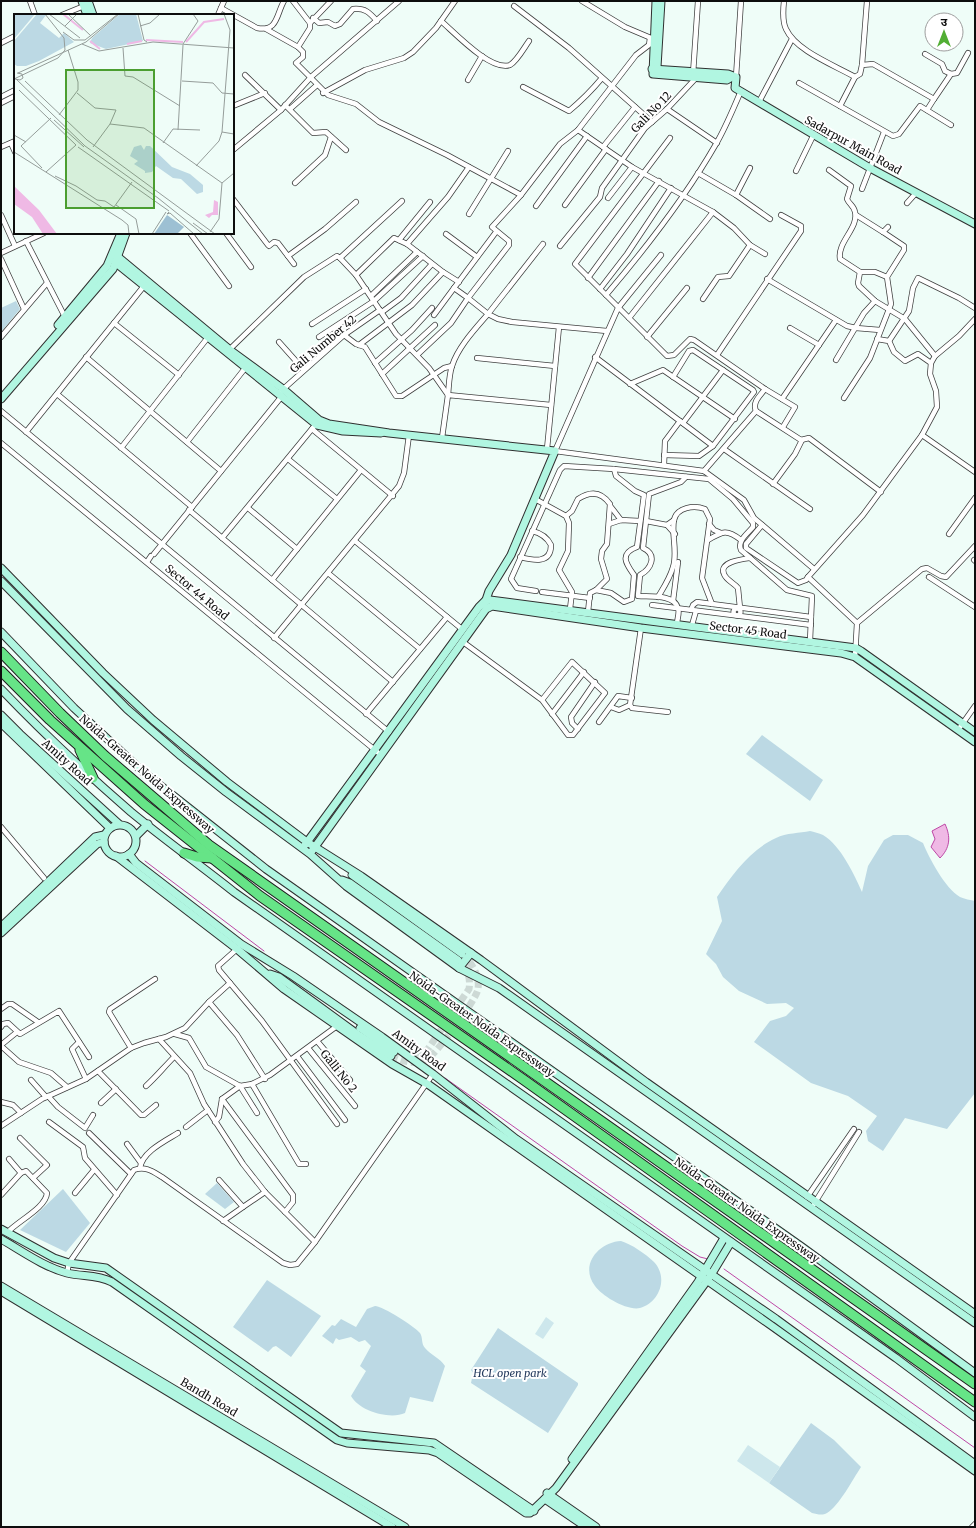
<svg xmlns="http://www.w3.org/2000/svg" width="976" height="1528" font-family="Merriweather,'Noto Sans Devanagari',serif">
<rect width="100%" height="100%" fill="#effdf8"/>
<g fill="#bcd9e4">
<path d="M16 301 20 309 1 332V308Z"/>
<path d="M762 735 823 780 810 801 746 754Z"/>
<path d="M810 831C814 832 819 833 823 835 841 846 854 874 862 892L868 866 884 840 893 835H908L923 843C929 858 945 888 960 897 964 899 971 900 975 901V1093L947 1129 905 1118 883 1151 868 1141 866 1131 877 1116 848 1096 811 1083 754 1042 770 1021 786 1016 794 1008 786 1003 767 1004 739 991 723 977 716 964 706 954 722 921 717 897C733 874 750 850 776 838 786 833 800 833 810 831Z"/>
<path d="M217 1183 234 1202 225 1209 205 1194Z"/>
<path d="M63 1189 90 1223 66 1252 20 1230Z"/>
<path d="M621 1241C631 1244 646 1254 654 1262 669 1278 659 1303 640 1308 627 1311 602 1296 595 1286 579 1265 599 1242 621 1241Z"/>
<path d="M267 1280 321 1316 291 1357 276 1346 273 1347 268 1352 233 1327Z"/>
<path d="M375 1306C383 1306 415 1327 420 1333 423 1337 421 1344 425 1348 431 1355 440 1358 445 1366L433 1402 410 1397 405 1413C390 1420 359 1411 351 1396L366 1371 360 1366 371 1346 365 1340 359 1342 351 1337 339 1340 336 1338 333 1344 322 1336 332 1325 335 1326 341 1319 356 1327 367 1309Z"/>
<path d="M498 1328 578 1383V1385L548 1433 471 1383 473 1373 471 1370Z"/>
<path d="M811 1423 834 1440 861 1467C853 1479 839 1506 827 1513 822 1516 817 1514 812 1513L769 1483Z"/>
</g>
<g fill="#cde7ec">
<path d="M546 1317 554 1323 543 1339 535 1334Z"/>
<path d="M748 1445 780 1467 769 1483 737 1461Z"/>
</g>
<path fill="#efb9e5" stroke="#be48a6" d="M945 824C951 837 950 848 940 858L931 847 935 839 932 831Z"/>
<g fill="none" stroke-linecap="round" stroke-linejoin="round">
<g stroke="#be48a6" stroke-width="1">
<path d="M145 861 264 951"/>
<path d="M445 1078 682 1246 700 1257 708 1259"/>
<path d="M724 1269 975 1448"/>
</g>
<g stroke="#cdd9d5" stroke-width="7" stroke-dasharray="7 3.5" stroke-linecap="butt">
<path d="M404 1053H424L428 1049 469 989C471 978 467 967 458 960"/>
<path d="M391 1056C403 1061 413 1065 426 1060 435 1056 477 999 478 989 480 976 472 963 462 954"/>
</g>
<g stroke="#404040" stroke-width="6">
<g id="street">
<path d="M30 1 35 15"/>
<path d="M293 1 310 23"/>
<path d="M331 1 310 23V28L298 47 303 52V57L296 63 328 95 356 104 379 122 447 155 521 195 560 144 578 130 636 55 649 45 650 38"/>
<path d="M582 1 625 27 651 38"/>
<path d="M784 1C783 10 782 21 786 29 796 51 834 65 855 77L860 74 862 65 873 64 934 99 951 74 957 73 968 53"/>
<path d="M514 6 569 48 652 122"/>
<path d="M221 8 257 28C278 32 276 15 284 1"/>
<path d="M62 15 84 6"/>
<path d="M218 15 224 1"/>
<path d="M313 18 319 23 328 22 335 26 340 24 353 9C365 8 369 12 377 21"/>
<path d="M441 21C454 32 491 72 510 65 517 61 524 48 529 41"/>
<path d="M266 29 298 47"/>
<path d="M1 43 15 36"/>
<path d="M925 54 942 64 945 71 951 74"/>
<path d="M862 65 867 1"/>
<path d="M693 74 698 1"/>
<path d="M245 75 281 110"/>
<path d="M736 77 741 1"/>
<path d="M468 80 482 56"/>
<path d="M799 83 893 136 899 134 920 106 951 125"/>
<path d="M523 87 569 111C581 101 592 90 602 78"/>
<path d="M323 93 365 70 404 58 413 52 436 28 455 1"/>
<path d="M1 97 15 90"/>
<path d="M759 102 792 39"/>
<path d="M1 103 15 96"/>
<path d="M285 105 313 133 326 132 346 150"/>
<path d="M233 106 265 93"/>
<path d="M840 106 855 77"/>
<path d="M290 109 317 85"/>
<path d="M667 109 717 143"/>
<path d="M927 110 934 99"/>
<path d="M578 130 632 167 713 212 734 228 750 245 765 254"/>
<path d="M670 138 575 264 667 356 674 355 690 339 694 340 765 389C760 396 752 402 756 411L704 471"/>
<path d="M11 143 15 152"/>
<path d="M1 147 15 141"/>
<path d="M603 147 635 107"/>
<path d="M233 150 281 110 311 77 399 1"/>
<path d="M829 170 851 186 847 199C849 204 854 206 855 212 859 228 837 242 840 259L860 272H875L887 277"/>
<path d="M796 171 813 136"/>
<path d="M698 173 736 195 770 219"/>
<path d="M295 183 325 155 331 137"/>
<path d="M862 189 884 132"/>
<path d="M736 195 750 168"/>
<path d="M608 198 632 167"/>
<path d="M233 199 268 245 269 246 274 242 278 243 294 264"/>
<path d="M907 203 916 193"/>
<path d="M565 205 606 149"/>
<path d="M536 206 587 136"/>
<path d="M469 214 508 151"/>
<path d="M1 215 15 246"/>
<path d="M856 215 883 232 888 227"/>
<path d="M190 233 229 286"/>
<path d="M226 233 251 267"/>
<path d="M446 234 477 257"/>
<path d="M399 240 430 202"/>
<path d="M26 241 65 317"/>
<path d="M407 244 448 197 469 167"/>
<path d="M543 244 488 314 498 319 512 322 607 331"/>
<path d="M560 246 600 197 602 188 645 128 667 109 696 78"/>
<path d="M1 253 44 233"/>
<path d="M661 255 618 308 555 451 704 471 744 500 754 518 814 569"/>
<path d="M288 256 325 229 356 202"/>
<path d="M340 258 402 201"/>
<path d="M1 259 24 309"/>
<path d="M860 272 858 283 859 286 875 301 905 319 935 356"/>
<path d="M356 275 394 238 407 244 443 272"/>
<path d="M588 278 659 181"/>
<path d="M767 279 847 326 856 328 880 330"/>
<path d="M600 289 627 254 671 188"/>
<path d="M606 295C646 248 685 198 716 144 726 127 733 109 741 91"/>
<path d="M371 296 417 252"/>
<path d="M703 299 718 277 729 276 750 245"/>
<path d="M382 312 401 298 432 264"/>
<path d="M434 315 454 288"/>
<path d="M629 318 713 212"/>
<path d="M114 323 179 375"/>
<path d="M312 324 366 289"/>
<path d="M790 328 819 345"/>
<path d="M344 335 356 344 365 347 396 396H402L444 368 452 366"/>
<path d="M1 337 47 283"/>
<path d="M319 337 374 301 423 256"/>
<path d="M647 337 687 288"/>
<path d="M877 339 889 341 894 352 905 361 918 354 931 363"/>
<path d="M889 341 909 311 913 288 918 278 959 298 975 308"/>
<path d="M279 342 304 370"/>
<path d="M359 345 412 305 443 272 459 282"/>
<path d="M229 350 304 277 337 256 340 258 356 275 396 334 429 368 448 395"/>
<path d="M417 355 451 323 468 298 454 288 496 232"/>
<path d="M717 355 801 231V226L781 215"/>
<path d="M86 357 221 471"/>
<path d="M595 357 713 446 754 392 753 390 693 350 689 351 673 377"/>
<path d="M477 358 555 366"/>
<path d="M836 360 864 313 875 301"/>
<path d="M375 363 412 330 432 308"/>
<path d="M382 374 435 325"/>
<path d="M630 384 663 370 735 419"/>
<path d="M765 389 795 407 783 427"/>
<path d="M281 391 344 335 380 310"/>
<path d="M57 394 192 507"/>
<path d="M448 395C449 385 449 375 452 366 458 347 475 329 488 314L468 298 509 245V241L492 227 521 195"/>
<path d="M844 398 870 358 891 304 887 277 904 250V246L883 232"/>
<path d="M782 399 836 320"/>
<path d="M1 411 389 732"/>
<path d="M756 411 801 440 809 438 881 492"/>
<path d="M683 423 723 370"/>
<path d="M312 429 393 496"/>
<path d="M26 432 144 286"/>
<path d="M922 435 975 472"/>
<path d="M442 438 448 395 551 405"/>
<path d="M187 442 246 367"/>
<path d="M1 443 381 755"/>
<path d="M121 448 209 336"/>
<path d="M547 449 559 327"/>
<path d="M724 449 810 509"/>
<path d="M664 455 699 456 713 446"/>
<path d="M288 459 337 499"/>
<path d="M664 465 665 441 680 421"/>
<path d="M773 484 795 454 802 440"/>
<path d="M535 499 566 516 569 523 568 551 559 570 572 592 570 609"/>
<path d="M611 507 621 520"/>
<path d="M248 508 297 549"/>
<path d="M189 510 393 682"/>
<path d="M566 516 572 511 578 499C590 491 601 491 610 504L607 544 602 551 601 559 607 579 596 590 590 593 588 612"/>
<path d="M674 520 667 525 675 534"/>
<path d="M646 521 667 525"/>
<path d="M609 524 621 520 640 521"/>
<path d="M709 524 714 530 721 533"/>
<path d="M762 525 746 544V548L798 583 806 580 808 577"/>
<path d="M949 534 975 498"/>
<path d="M222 538 316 424"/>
<path d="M708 540C723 531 727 529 741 540"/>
<path d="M355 541 463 630"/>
<path d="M154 554 282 396"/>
<path d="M520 557C532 560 551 565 551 545 547 537 541 533 532 531"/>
<path d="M974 560 975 561"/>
<path d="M147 562 151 556"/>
<path d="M328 573 420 649"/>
<path d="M929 577 975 607"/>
<path d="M272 580 361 470"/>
<path d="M596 590 611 593 624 602 632 599 634 575C627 565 618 554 637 547L644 495 635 491 616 476 614 469"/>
<path d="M536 591 517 588 511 579 560 470 564 466 614 469 709 479 733 499 753 523V527C747 534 737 541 741 550L787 590 812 596 810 641"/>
<path d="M542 592 590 598"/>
<path d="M658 597C664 587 670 578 673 567 678 552 671 534 674 520 677 507 694 505 705 509L710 519 702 578 712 604"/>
<path d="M673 601 678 562"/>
<path d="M652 605 811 625"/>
<path d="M740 608 738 588C734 583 726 580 724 574 718 562 743 559 750 558"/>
<circle cx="737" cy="612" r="3.5"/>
<path d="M691 610 693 605 697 602 811 617"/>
<path d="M857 623 922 569 927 568 941 576 946 577 975 546"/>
<path d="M677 624C677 619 680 612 678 608 674 594 650 597 638 596L640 575C651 569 658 555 643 548L649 494 681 482 686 477"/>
<path d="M692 625 696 611"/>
<path d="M641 628 630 705 632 708 668 712"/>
<path d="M274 638 399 486 404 473 409 435"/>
<path d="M463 642 542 700 568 735H573L605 693 572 662 542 700"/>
<path d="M855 657 857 623 808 577 863 515 922 435 937 407 936 391 930 374 931 363 935 356 959 336 975 319"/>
<path d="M611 707 619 710 630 705"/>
<path d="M366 714 447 617"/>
<path d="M552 714 584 672"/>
<path d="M599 722 618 696 632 698"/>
<path d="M578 729 572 723 571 717 595 682"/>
<path d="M958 730 975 706"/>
<path d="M1 827 44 878"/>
<path d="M237 949 218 966 219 970 262 1021 337 1124"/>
<path d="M209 1002 237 1035 265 1079"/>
<path d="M1 1009 8 1004H12L38 1022"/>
<path d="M1 1027 3 1024 8 1023 20 1034 59 1011 89 1057"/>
<path d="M175 1034 189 1038 206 1067 240 1086 252 1084 270 1075 337 1026"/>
<path d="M159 1039 190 1073 204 1104 243 1164 265 1192 315 1242"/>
<path d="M317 1041 350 1080"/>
<path d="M79 1042 72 1049 86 1079"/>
<path d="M1 1045 17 1032"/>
<path d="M1 1046 19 1062 51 1073 67 1087"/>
<path d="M131 1048 109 1012 110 1009 155 979"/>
<path d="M308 1048 355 1106"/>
<path d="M297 1056 345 1120"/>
<path d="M98 1071 141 1115H144L156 1105"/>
<path d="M31 1080 46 1097"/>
<path d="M252 1084 299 1164H306"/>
<path d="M146 1086C156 1077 164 1067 174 1057"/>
<path d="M240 1086 257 1113"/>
<path d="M48 1096 58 1107 85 1128 93 1115"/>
<path d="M222 1099 293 1195V1202L285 1212"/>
<path d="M1 1102 13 1105 21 1113"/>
<path d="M101 1103 116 1089"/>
<path d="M49 1122 83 1147 85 1158 117 1195"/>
<path d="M215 1122 219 1117 222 1099 240 1086"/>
<path d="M1 1126 42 1099 86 1079 131 1048 144 1043 166 1037 185 1028 209 1002 230 983"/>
<path d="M186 1127 208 1110"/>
<path d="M89 1133 131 1174"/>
<path d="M20 1138 47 1165 33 1178"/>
<path d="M127 1144 141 1163"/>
<path d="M9 1159 21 1173"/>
<path d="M140 1168C142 1152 165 1141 178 1133"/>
<path d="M219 1180 243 1207 265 1192"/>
<path d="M75 1193 94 1170"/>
<path d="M1 1195 21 1173 26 1171 47 1193C46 1208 16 1222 7 1233"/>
<path d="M807 1197 854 1129"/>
<path d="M814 1204 859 1132"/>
<path d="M223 1221 243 1207"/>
<path d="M67 1273 69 1263 134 1170C145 1166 152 1171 162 1177L283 1263 290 1265 297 1264 315 1242 433 1074"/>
<path d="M972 1527 975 1524"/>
</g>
</g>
<g stroke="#2f2f2f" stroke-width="9">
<g id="secondary">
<path d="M82 1 87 15"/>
<path d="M88 1 93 15"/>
<path d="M656 1 653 74 727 80 732 77"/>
<path d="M657 67 661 1"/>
<path d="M652 69 728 74 736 77 735 88 870 168 975 224"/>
<path d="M118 257 230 350 283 389 319 420 329 424 389 433 555 451 511 555 489 591 485 603"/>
<path d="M116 263 317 425 343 431 381 433"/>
<path d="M58 325 107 266 121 233"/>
<path d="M1 399 113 269 126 233"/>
<path d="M1 568 103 673 153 720 227 782 307 842 361 876 481 960 646 1082 975 1314"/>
<path d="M1 581 127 709 181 756 226 792 310 854 346 886 459 968 499 988 975 1323"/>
<path d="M1 632 74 708 142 771 266 869 802 1247 975 1373"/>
<path d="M1 689C42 732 86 773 131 812 165 840 200 865 234 892L896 1358 975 1417"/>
<path d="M1 715 20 734 119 824"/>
<path d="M1 723 110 828"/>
<circle cx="120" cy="841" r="16"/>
<path d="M136 836 148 824"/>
<path d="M305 845 479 607 485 601 490 600 856 648 861 651 975 732"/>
<path d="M312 851 486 609 492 606 641 628 841 653 855 657 975 742"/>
<path d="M129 854 136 863 241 944 293 976 382 1037 433 1074 516 1139 776 1319 975 1464"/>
<path d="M116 856 237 949 284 989 392 1064 429 1085 772 1326 975 1471"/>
<path d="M352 875 462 954"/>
<path d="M342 880 350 883 458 960"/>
<path d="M1 927 95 837 104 835"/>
<path d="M1 933 97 844 104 842"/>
<path d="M459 968 471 953"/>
<path d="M270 974 279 977 360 1036 391 1056"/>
<path d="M360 1028 394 1052"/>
<path d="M1 1229 54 1258 69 1263 106 1268 341 1433 434 1443 534 1511"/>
<path d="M1 1239C22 1251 44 1267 67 1273 83 1277 96 1274 112 1282L337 1440 347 1443 429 1450 438 1453 526 1513H530L556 1488 711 1275 731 1242"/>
<path d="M1 1286 405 1527"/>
<path d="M1 1291 392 1527"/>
<path d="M572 1459 698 1282 724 1238"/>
<path d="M547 1493 596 1527"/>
<path d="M545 1499 586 1527"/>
</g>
</g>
<g stroke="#1e1e1e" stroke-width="11">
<g id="highway">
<path d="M1 652 60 713 105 756 209 845 975 1384"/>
<path d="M1 671 50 720 144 804 260 896 524 1080 975 1402"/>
<path d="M80 750 93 778"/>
<path d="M184 853 197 857 212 858"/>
</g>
</g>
<use href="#street" stroke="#fff" stroke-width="4.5"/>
<use href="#secondary" stroke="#b1f6e1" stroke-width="7"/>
<use href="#highway" stroke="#66e487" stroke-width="9"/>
</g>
<g text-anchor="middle" stroke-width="4" stroke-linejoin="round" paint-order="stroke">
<g font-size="11" fill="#0d0d0d" stroke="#fff">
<text transform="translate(651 112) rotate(-46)" y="4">Gali No 12</text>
<text transform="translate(853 145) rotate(29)" y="4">Sadarpur Main Road</text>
<text transform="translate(323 344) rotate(-40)" y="4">Gali Number 42</text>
<text transform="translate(197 592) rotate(40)" y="4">Sector 44 Road</text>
<text transform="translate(748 630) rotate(7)" y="4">Sector 45 Road</text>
<text transform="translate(67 762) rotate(42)" y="4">Amity Road</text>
<text transform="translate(147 774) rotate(41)" y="4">Noida-Greater Noida Expressway</text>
<text transform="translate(482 1024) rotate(35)" y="4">Noida-Greater Noida Expressway</text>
<text transform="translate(419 1050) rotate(36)" y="4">Amity Road</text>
<text transform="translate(339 1071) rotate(51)" y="4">Galli No 2</text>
<text transform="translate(747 1210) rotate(35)" y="4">Noida-Greater Noida Expressway</text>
<text transform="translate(209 1397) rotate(31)" y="4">Bandh Road</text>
</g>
<g font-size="11" font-style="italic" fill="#253b5e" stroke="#fff">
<text x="510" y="1377">HCL open park</text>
</g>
</g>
<g transform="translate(14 14)">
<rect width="220" height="220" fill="#effdf8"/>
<path d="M0 0H21L0 25ZM23 0 32 1 26 9 45 24 50 19 60 28 25 47 12 52H3L0 50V27ZM106 0H122L129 27 92 35 76 29 78 24ZM127 131 130 136 132 132H136L158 153 176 160 189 171V178L183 180 167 165 159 164 142 152 138 158 131 159V157L120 150 124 147 116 142 120 133Z" fill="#bcd9e4"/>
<path d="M153 201 170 213 163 220H140Z" fill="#9dc0d3"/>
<path d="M0 172 25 196 43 220H29L18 203 0 190ZM200 186 204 188V201H198L195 204 191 201 199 198Z" fill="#efb9e5"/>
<path fill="none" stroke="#efb9e5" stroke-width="2" d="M49 0 69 16M132 26 169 28M76 27 86 35M172 28 190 8 210 5M113 30 128 27"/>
<path fill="none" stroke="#959d9a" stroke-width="1" d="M35 0 66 24M54 0 77 22M124 0 130 26 133 28M210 0 216 16 208 118 220 120M51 12 63 0M126 12 136 9 146 0M49 18 60 26H71L104 0M68 30 85 37 139 28 220 34M169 30 184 7 179 0M109 34 111 62 119 63 166 92M4 59 72 28 105 0M0 63 71 132 144 184 189 220M0 65 44 44 51 36 50 24 31 0M1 65 6 66 9 64 8 60 3 59M11 67 73 126 201 220M168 67 199 69 208 79 220 80M5 76 62 131M63 79 81 94 102 96 96 110M45 101 64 76V68L54 36M40 106 70 133M164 116 169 31M0 121 12 128M149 129 159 115 186 116M64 133 155 197M79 133 96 110 130 114 208 169M0 138 108 206 114 211 115 220M182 152 205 127 208 118M28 154 7 132 37 104M32 158 62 131M41 162 62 172 83 186 91 187 100 193 118 168M102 191 122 205 125 220M155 198 153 200 156 199 180 220M179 209 194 220M196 218 205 205 208 169 220 159M138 220 152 198"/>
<path fill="#4b9e30" fill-opacity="0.15" stroke="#4b9e30" stroke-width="2" d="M52 56H140V194H52Z"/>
<rect width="220" height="220" fill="none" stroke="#0d0d0d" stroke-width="2"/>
</g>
<rect width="976" height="1528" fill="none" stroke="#0d0d0d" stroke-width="4"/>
<g transform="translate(944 32)"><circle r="19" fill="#ffffff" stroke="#9e9e9e"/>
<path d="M0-3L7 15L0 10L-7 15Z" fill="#52ae34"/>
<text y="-6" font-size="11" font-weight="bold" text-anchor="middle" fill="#0d0d0d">उ</text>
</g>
</svg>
